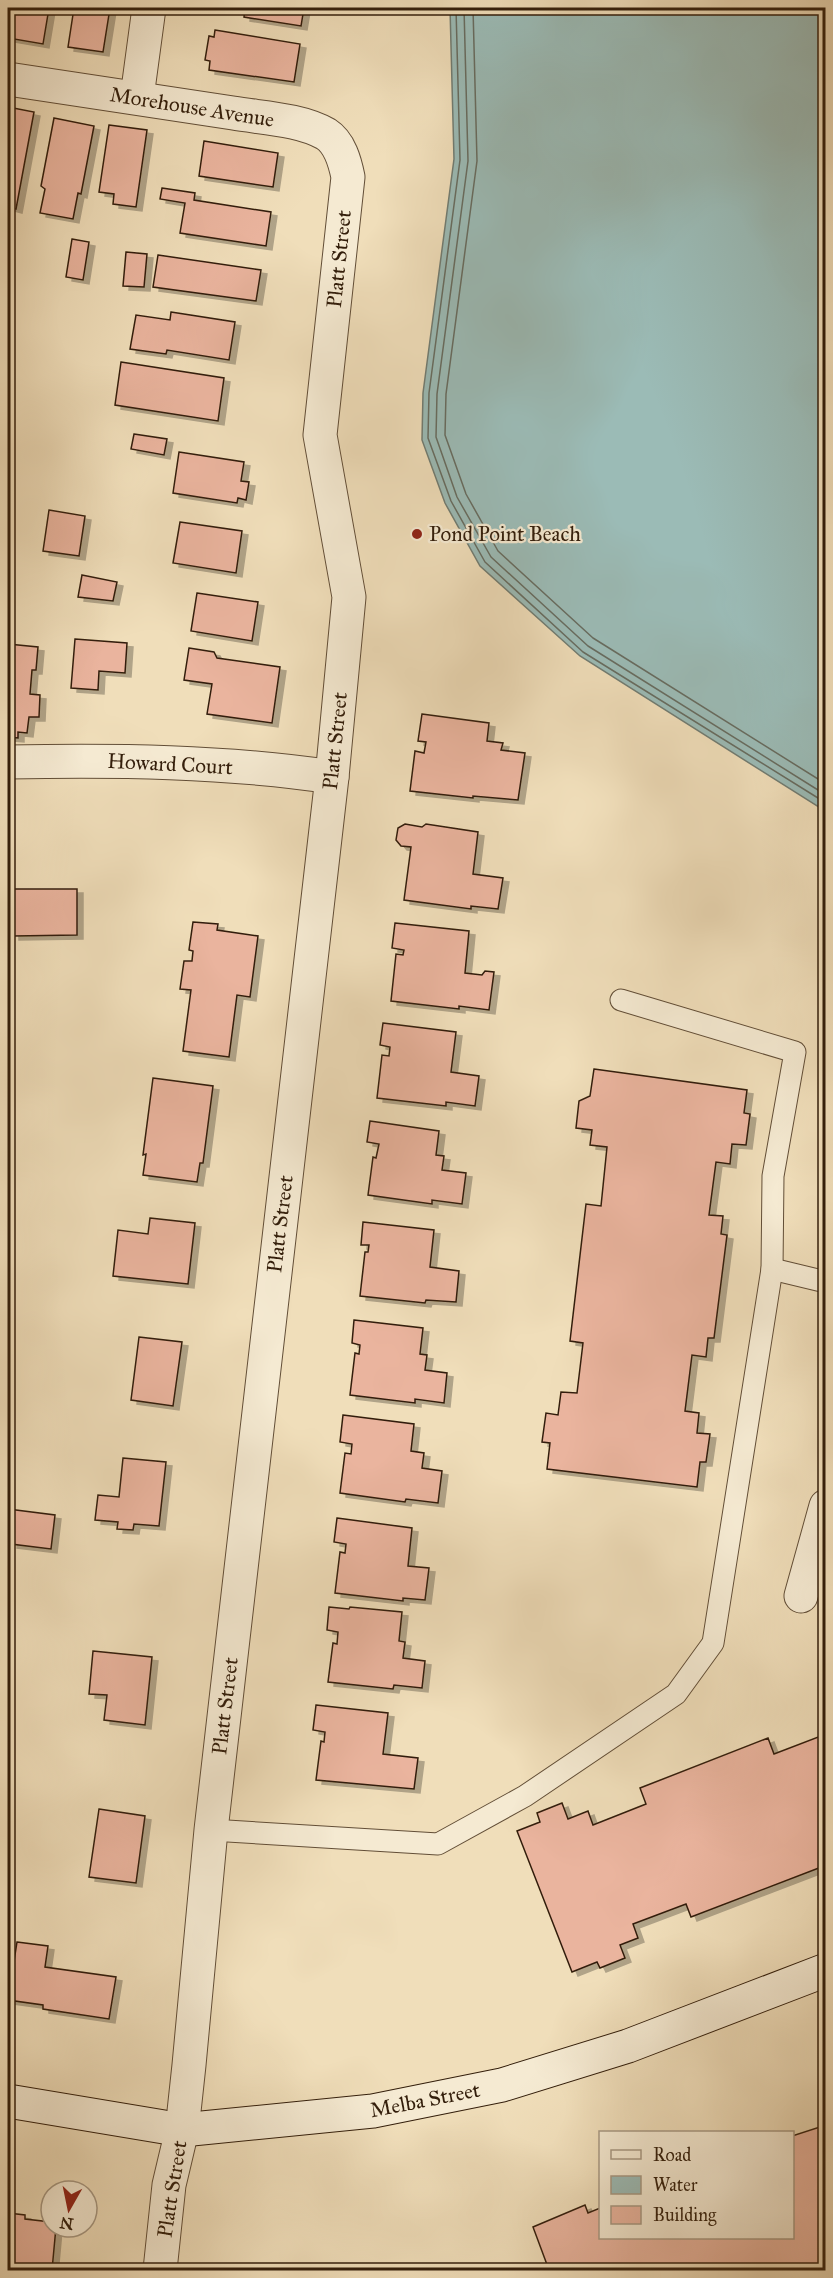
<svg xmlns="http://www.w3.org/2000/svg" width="833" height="2278" font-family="'IM FELL Great Primer',serif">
<defs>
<filter id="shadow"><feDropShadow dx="6" dy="4" stdDeviation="0" flood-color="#0004"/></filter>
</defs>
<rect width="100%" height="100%" fill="#f0deba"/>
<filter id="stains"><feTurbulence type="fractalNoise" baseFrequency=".00333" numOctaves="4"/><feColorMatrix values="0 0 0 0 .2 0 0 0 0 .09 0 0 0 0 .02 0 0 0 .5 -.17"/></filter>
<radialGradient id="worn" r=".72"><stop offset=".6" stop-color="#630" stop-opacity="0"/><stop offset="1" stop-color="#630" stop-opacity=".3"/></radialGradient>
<path fill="#9bbbb6" stroke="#717c72" stroke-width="1.5" d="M450 8H825V811L580 656 480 566 445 503 422 440 423 393 454 159Z"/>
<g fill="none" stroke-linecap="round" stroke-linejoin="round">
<g stroke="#676c60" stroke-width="1.5">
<path d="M456 8 460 160 429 393 428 438 451 501 485 562 583 652 826 803"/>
<path d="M464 8 468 161 437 394 436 437 457 497 491 557 588 646 826 795"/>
<path d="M473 8 477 161 446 394 445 435 466 494 498 551 593 638 826 784"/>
</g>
</g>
<g fill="#eab49e" stroke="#331e0b" stroke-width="1.5" filter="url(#shadow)">
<path d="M12 8H49L43 44 8 38Z"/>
<path d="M74 8H110L103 52 68 47Z"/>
<path d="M245 8H304L301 26 244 17Z"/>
<path d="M215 30 300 44 294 82 209 70 210 61 205 60 209 36 214 37Z"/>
<path d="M8 107 34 112 16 209 8 207Z"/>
<path d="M54 118 94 126 81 194 78 193 73 219 40 213 45 189 41 186Z"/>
<path d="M109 125 147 130 136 207 113 204 114 194 99 192Z"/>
<path d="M204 141 278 153 273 187 199 176Z"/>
<path d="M162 188 195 193 194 200 271 212 266 246 180 233 185 203 160 199Z"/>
<path d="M72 239 89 242 83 280 66 277Z"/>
<path d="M126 252 147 254 144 287 123 286Z"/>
<path d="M158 255 261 270 256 301 153 287Z"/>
<path d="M171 312 235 322 229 360 167 350 166 354 130 349 136 315 170 320Z"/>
<path d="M121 362 224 378 218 421 115 405Z"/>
<path d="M134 434 167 439 164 455 131 449Z"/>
<path d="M179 452 244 462 241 481 249 482 246 500 238 498 237 503 173 493Z"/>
<path d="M49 510 85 516 79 556 43 551Z"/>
<path d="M180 522 242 531 236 573 173 563Z"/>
<path d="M82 575 117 582 113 601 78 597Z"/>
<path d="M197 593 258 602 252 641 191 631Z"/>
<path d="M75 639 127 643 125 673 99 671 98 690 71 688Z"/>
<path d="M8 644 38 647 36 670H32L30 694 40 695 39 717H29L27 733 18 732V738L8 737Z"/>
<path d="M189 648 214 652 217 658 280 667 272 723 207 714 212 684 184 680Z"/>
<path d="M422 714 489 723 487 741 503 743 501 750 525 753 518 800 473 796V798L410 791 415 751 424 753 426 742 418 741Z"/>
<path d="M405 824 422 827 426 824 478 832 473 874 503 878 498 909 471 906V909L404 900 411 847 401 846 396 840 398 828Z"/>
<path d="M12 889H77V935L13 936Z"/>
<path d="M193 922 218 924 217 930 258 936 250 997 237 995 229 1057 183 1051 191 990 180 989 184 961H192L193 951 189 950Z"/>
<path d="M395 923 469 931 465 973 482 975 485 971 494 972 489 1010 459 1006V1009L391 1001 396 954 403 955 404 950 392 948Z"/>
<path d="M383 1023 456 1032 451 1072 479 1076 475 1106 446 1102V1106L377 1098 382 1055 389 1056 390 1047 380 1045Z"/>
<path d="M594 1069 747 1090 744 1113 750 1114 746 1145 732 1144 730 1164 716 1162 709 1215 723 1216 721 1234 727 1235 714 1338H708L706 1357 692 1355 685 1411 699 1413 697 1433 710 1434 706 1462H700L697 1487 547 1469 550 1443 542 1442 546 1413 558 1415 561 1392 577 1393 583 1343 570 1341 586 1204 601 1206 607 1147 590 1145 592 1130 576 1128 579 1101 590 1096Z"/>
<path d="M153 1078 213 1086 203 1163H200L197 1182 143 1175 146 1154 143 1155Z"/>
<path d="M370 1121 439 1131 436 1155 444 1156 442 1170 466 1173 462 1204 432 1200V1204L368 1195 373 1157 376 1158 379 1144 367 1142Z"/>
<path d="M150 1218 195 1223 188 1284 113 1276 118 1230 148 1234Z"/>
<path d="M363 1222 434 1230 430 1267 459 1271 456 1302 426 1300 425 1303 360 1296 365 1252H368L369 1245H361Z"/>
<path d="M354 1320 423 1328 420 1354 427 1355 425 1370 447 1373 444 1403 415 1399V1403L350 1395 355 1353 359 1354 360 1345 352 1343Z"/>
<path d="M139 1337 182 1342 173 1406 131 1400Z"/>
<path d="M343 1415 414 1424 411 1451 424 1453 422 1468 442 1471 438 1503 406 1499 405 1502 340 1493 345 1453 351 1454 352 1444 340 1442Z"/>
<path d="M123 1458 166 1462 159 1526 134 1524 133 1530 117 1529 118 1522 95 1520 98 1495 119 1497Z"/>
<path d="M8 1509 55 1515 51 1549 11 1544 12 1532H8Z"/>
<path d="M337 1518 412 1528 408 1566 429 1568 425 1600 403 1598V1601L335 1593 340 1552 345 1553 346 1544 334 1542Z"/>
<path d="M329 1607 349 1609 350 1607 402 1612 399 1641 405 1642 403 1658 425 1661 422 1688 394 1685 393 1689 328 1682 333 1643 337 1644 338 1632 327 1630Z"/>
<path d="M93 1651 152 1657 145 1725 104 1720 107 1695 89 1694Z"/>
<path d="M316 1705 388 1713 383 1754 418 1758 414 1789 316 1780 321 1741 324 1742 325 1732 313 1730Z"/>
<path d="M826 1734V1849L819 1852 824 1866 691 1917 686 1904 633 1924 638 1938 620 1945 625 1958 600 1968 597 1962 572 1972 517 1831 540 1822 537 1813 562 1803 568 1819 588 1811 593 1825 646 1804 640 1788 768 1738 774 1754Z"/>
<path d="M99 1809 145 1816 136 1883 89 1877Z"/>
<path d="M17 1942 48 1946 45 1967 116 1977 109 2019 43 2009V2005L8 2000Z"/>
<path d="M826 2125V2261L801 2270H549L533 2227 585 2205 588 2213 600 2208V2238H792V2136Z"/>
<path d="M8 2213 25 2215V2219L51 2222V2227H56L52 2270H8Z"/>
</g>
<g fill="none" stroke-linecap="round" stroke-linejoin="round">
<g stroke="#624e37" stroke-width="23">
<g id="lane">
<path d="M772 1269 826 1282"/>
<path d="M211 1830 438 1844 525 1796 676 1694 713 1643 772 1269 773 1176 795 1052 621 1000"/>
</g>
</g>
<g stroke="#624e37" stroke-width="35">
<g id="street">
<path d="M8 79C83 90 158 101 233 113 262 118 300 119 326 134 340 143 345 162 348 177L320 435 349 597 332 777 211 1830 189 2065 182 2130 169 2185 160 2270"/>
<path d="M137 97 149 8"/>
<path d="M8 762C115 760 225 761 332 777"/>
<path d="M801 1596 826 1506"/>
</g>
</g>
<g stroke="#331e0b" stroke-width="35">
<path id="secondary" d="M8 2101 182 2130 373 2111 502 2085 628 2046 826 1970"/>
</g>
<use href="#lane" stroke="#f5ead2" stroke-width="21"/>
<use href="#street" stroke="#f5ead2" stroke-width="33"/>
<use href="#secondary" stroke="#f5ead2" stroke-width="33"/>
</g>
<circle fill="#8f2418" stroke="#f5ead2" stroke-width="2" cx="417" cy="534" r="6"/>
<g text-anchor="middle" stroke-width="4.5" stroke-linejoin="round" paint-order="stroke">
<g font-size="21" fill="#331e0b" stroke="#f5ead2">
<text transform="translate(192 107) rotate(9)" y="7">Morehouse Avenue</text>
<text transform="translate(339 259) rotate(-84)" y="7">Platt Street</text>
<text transform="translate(335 741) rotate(-84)" y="7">Platt Street</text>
<text transform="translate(170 764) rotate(3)" y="7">Howard Court</text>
<text transform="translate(280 1224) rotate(-83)" y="7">Platt Street</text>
<text transform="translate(225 1706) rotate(-83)" y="7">Platt Street</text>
<text transform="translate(425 2100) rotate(-11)" y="7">Melba Street</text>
<text transform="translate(172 2189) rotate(-81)" y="7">Platt Street</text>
</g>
<g font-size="21" fill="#331e0b" stroke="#f5ead2" text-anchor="start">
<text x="429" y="541">Pond Point Beach</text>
</g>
</g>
<rect width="833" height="2278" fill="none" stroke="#f0deba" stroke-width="30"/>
<rect x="9" y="9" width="815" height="2260" fill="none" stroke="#331e0b" stroke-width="3"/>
<rect x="15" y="15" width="803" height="2248" fill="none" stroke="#331e0b" stroke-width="1.5"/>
<rect x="599" y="2131" width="195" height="108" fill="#f5ead2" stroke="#a79882" stroke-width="1.5"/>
<rect x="611" y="2150" width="30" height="9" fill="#f5ead2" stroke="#a79882" stroke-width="1.5"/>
<text x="653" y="2161" font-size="18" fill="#331e0b">Road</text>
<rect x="611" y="2176" width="30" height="18" fill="#9bbbb6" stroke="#a79882" stroke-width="1.5"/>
<text x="653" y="2191" font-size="18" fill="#331e0b">Water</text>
<rect x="611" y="2206" width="30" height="18" fill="#eab49e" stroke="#a79882" stroke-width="1.5"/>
<text x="653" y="2221" font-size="18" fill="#331e0b">Building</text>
<g transform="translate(69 2209) rotate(189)"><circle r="28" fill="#f5ead2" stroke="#a79882" stroke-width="1.5"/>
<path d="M0-4.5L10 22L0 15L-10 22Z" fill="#8f2418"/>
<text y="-9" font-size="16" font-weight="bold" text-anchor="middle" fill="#331e0b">N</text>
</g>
<rect width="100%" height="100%" filter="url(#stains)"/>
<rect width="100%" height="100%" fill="url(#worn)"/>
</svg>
